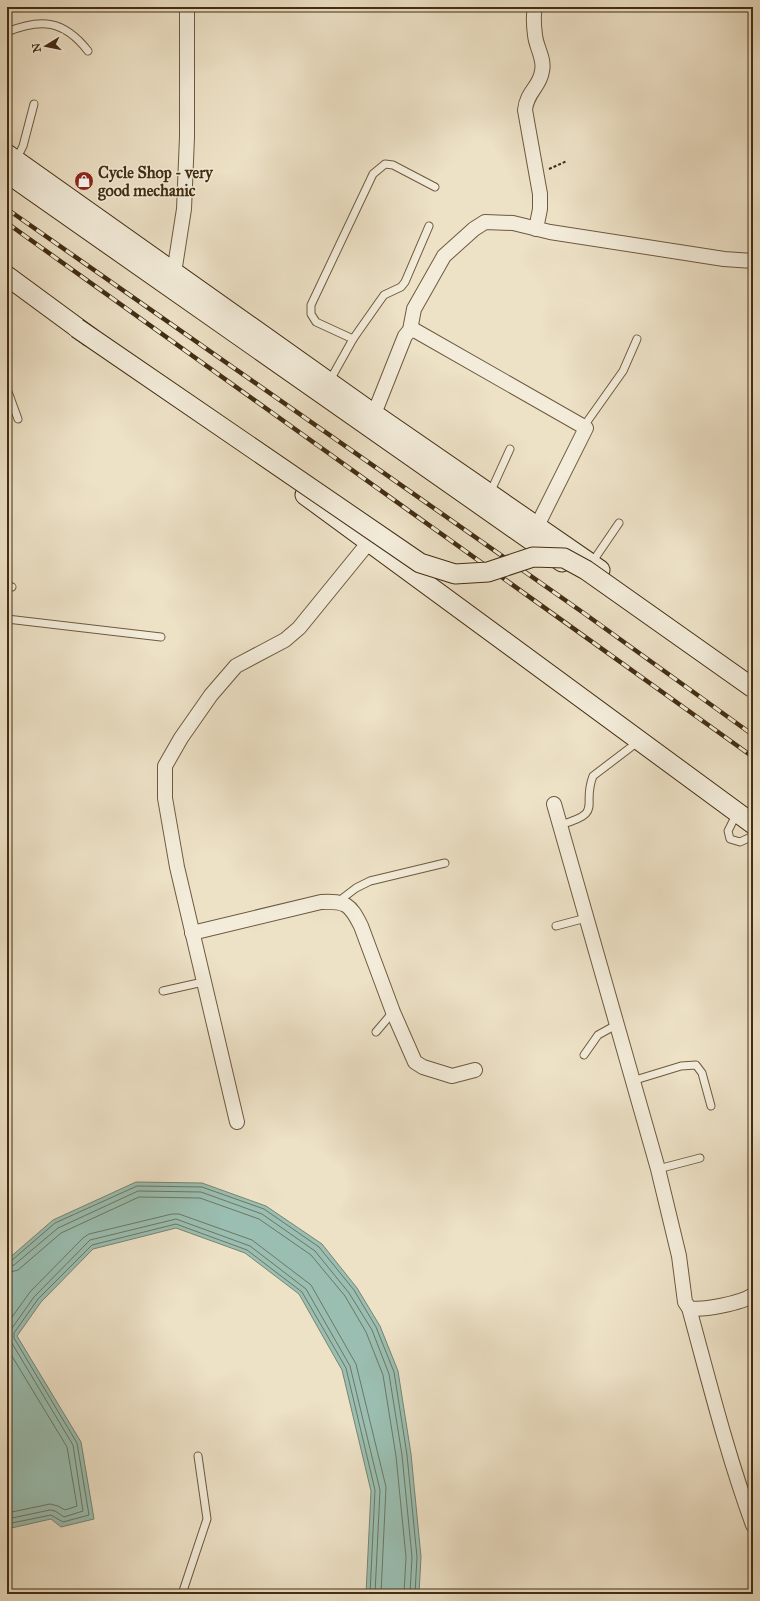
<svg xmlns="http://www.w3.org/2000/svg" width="760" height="1601" font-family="'IM FELL Great Primer',serif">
<rect width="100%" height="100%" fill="#ede1c6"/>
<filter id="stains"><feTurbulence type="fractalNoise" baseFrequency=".005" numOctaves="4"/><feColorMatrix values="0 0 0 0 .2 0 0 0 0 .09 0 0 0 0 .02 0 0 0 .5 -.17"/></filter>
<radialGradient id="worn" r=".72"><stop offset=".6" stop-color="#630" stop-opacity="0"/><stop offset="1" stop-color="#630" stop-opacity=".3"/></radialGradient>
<path fill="#9abeb1" stroke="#778471" d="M136 1182 202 1183 266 1206 322 1244 357 1288 380 1326 398 1371 411 1454 421 1557 419 1594H366L371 1491 342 1370 299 1294 245 1253 176 1228 93 1249 41 1302 17 1336 81 1442 94 1519 61 1527 51 1519 7 1529V1260L53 1220Z"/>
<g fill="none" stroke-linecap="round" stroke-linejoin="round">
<g stroke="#6e7662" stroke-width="1">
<path d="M7 1262 11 1261 55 1223 137 1186 202 1187 264 1209 319 1247 354 1290 376 1327 394 1372 407 1455 417 1557 415 1594"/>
<path d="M7 1267 14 1265 58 1228 138 1191 201 1192 262 1214 315 1251 349 1293 372 1330 389 1374 402 1455 412 1557 410 1594"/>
<path d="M7 1273 18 1270 61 1233 139 1197 200 1198 259 1219 311 1255 345 1296 366 1332 383 1375 396 1456 406 1557 404 1594"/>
<path d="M7 1324 30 1292 83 1238 89 1234 172 1214H179L252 1240 311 1285 356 1364 386 1487 381 1594"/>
<path d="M7 1348 67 1447 77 1506 65 1510 58 1506 50 1504 7 1513"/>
<path d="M7 1519 50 1510 55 1511 64 1517 83 1511 73 1445 10 1340V1331L34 1297 90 1240 176 1219 250 1246 306 1289 350 1366 380 1490 375 1594"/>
<path d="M7 1524 51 1515 63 1522 89 1515 77 1443 14 1338V1333L38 1299 92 1245 176 1224 247 1250 302 1292 346 1368 375 1490 370 1594"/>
</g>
<g stroke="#6d5a3f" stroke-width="9">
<g id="lane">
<path d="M7 32C41 18 64 20 88 51"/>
<path d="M16 160 23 146 34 104"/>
<path d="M353 339 316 322 311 314V305L373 174 385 164 393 165 435 187"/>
<path d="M329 382 353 339 379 302 384 295 401 287 405 282 429 226"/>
<path d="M7 389 18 419"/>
<path d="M584 426 623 371 637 339"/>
<path d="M490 493 510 449"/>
<path d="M591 564 619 523"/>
<path d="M7 585 12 587"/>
<path d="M7 619 161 637"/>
<path d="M737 813 728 831 730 839 740 842 753 836"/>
<path d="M560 825C605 812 581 807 593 776L639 741"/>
<path d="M339 901 356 888 370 881 445 863"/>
<path d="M556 926 586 918"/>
<path d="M163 991 203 982"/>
<path d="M376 1032 393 1012"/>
<path d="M584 1055 598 1035 616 1025"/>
<path d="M632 1081 681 1066 696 1065 702 1073 711 1106"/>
<path d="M658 1169 700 1158"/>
<path d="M182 1594 207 1519 198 1456"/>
</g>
</g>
<g stroke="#6d5a3f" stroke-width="16">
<g id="street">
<path d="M535 7C533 15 534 27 535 35 536 47 545 59 542 71 540 87 527 91 525 110L540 194V209L536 229"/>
<path d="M174 273 184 209 187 137V7"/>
<path d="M410 330 416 331 586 428 537 526"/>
<path d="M374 414 405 336 410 330 414 309 444 256 474 229 485 222 513 223 550 232 724 259 753 261"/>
<path d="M554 804 658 1169 679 1256 685 1302 689 1308C709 1381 727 1454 753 1525"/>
<path d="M192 933 321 902C346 901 350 904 361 926L393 1012 415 1062 423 1067 452 1076 475 1070"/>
<path d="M237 1122 177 867 165 798V766L181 738 211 695 236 666 285 640 299 628 369 542"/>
<path d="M689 1308C702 1311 742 1303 753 1295"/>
</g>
</g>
<g stroke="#422d12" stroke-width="21">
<g id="secondary">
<path d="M7 154 374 414 600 570"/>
<path d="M7 173 562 562"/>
<path d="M7 276 90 337"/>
<path d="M305 495 753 824"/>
</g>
</g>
<path stroke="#422d12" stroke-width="2" stroke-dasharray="3 2" stroke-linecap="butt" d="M549 169 567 161"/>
<use href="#lane" stroke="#f3ecda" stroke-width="7"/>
<use href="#street" stroke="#f3ecda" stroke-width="14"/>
<use href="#secondary" stroke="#f3ecda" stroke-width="19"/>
<g stroke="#422d12" stroke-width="4.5">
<g id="rail">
<path d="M7 209 585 614 753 735"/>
<path d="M7 223 753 757"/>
</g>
</g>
<use href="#rail" stroke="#f3ecda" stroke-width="3" stroke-dasharray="9" stroke-linecap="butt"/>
<g stroke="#422d12" stroke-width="21" stroke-linecap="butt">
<path id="secondary-bridge" d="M77 328 420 563 455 574 488 572 533 557 564 558 586 570 753 688"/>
</g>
<use href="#secondary-bridge" stroke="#f3ecda" stroke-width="19"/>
</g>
<defs>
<g id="shop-disc" transform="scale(1)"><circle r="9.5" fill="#8f2418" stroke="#f3ecda"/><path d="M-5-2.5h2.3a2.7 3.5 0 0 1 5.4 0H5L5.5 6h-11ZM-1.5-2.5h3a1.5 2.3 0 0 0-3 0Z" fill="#fff"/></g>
</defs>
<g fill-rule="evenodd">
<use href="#shop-disc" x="84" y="181"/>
</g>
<g text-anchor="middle" stroke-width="3" stroke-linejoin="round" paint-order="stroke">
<g font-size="16" font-weight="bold" fill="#422d12" stroke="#f3ecda" text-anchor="start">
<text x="98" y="178">Cycle Shop - very<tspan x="98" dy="18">good mechanic</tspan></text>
</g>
</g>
<rect width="760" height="1601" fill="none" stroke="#ede1c6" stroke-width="24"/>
<rect x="8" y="8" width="744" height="1585" fill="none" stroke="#422d12" stroke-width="2"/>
<rect x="12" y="12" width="736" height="1577" fill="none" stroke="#422d12"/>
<g transform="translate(46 46) rotate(260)" stroke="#f3ecda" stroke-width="3" paint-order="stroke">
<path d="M0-3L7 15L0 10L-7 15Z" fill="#422d12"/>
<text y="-6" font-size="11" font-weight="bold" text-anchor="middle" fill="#422d12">N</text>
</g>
<rect width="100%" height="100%" filter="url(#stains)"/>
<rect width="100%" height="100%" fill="url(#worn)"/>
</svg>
